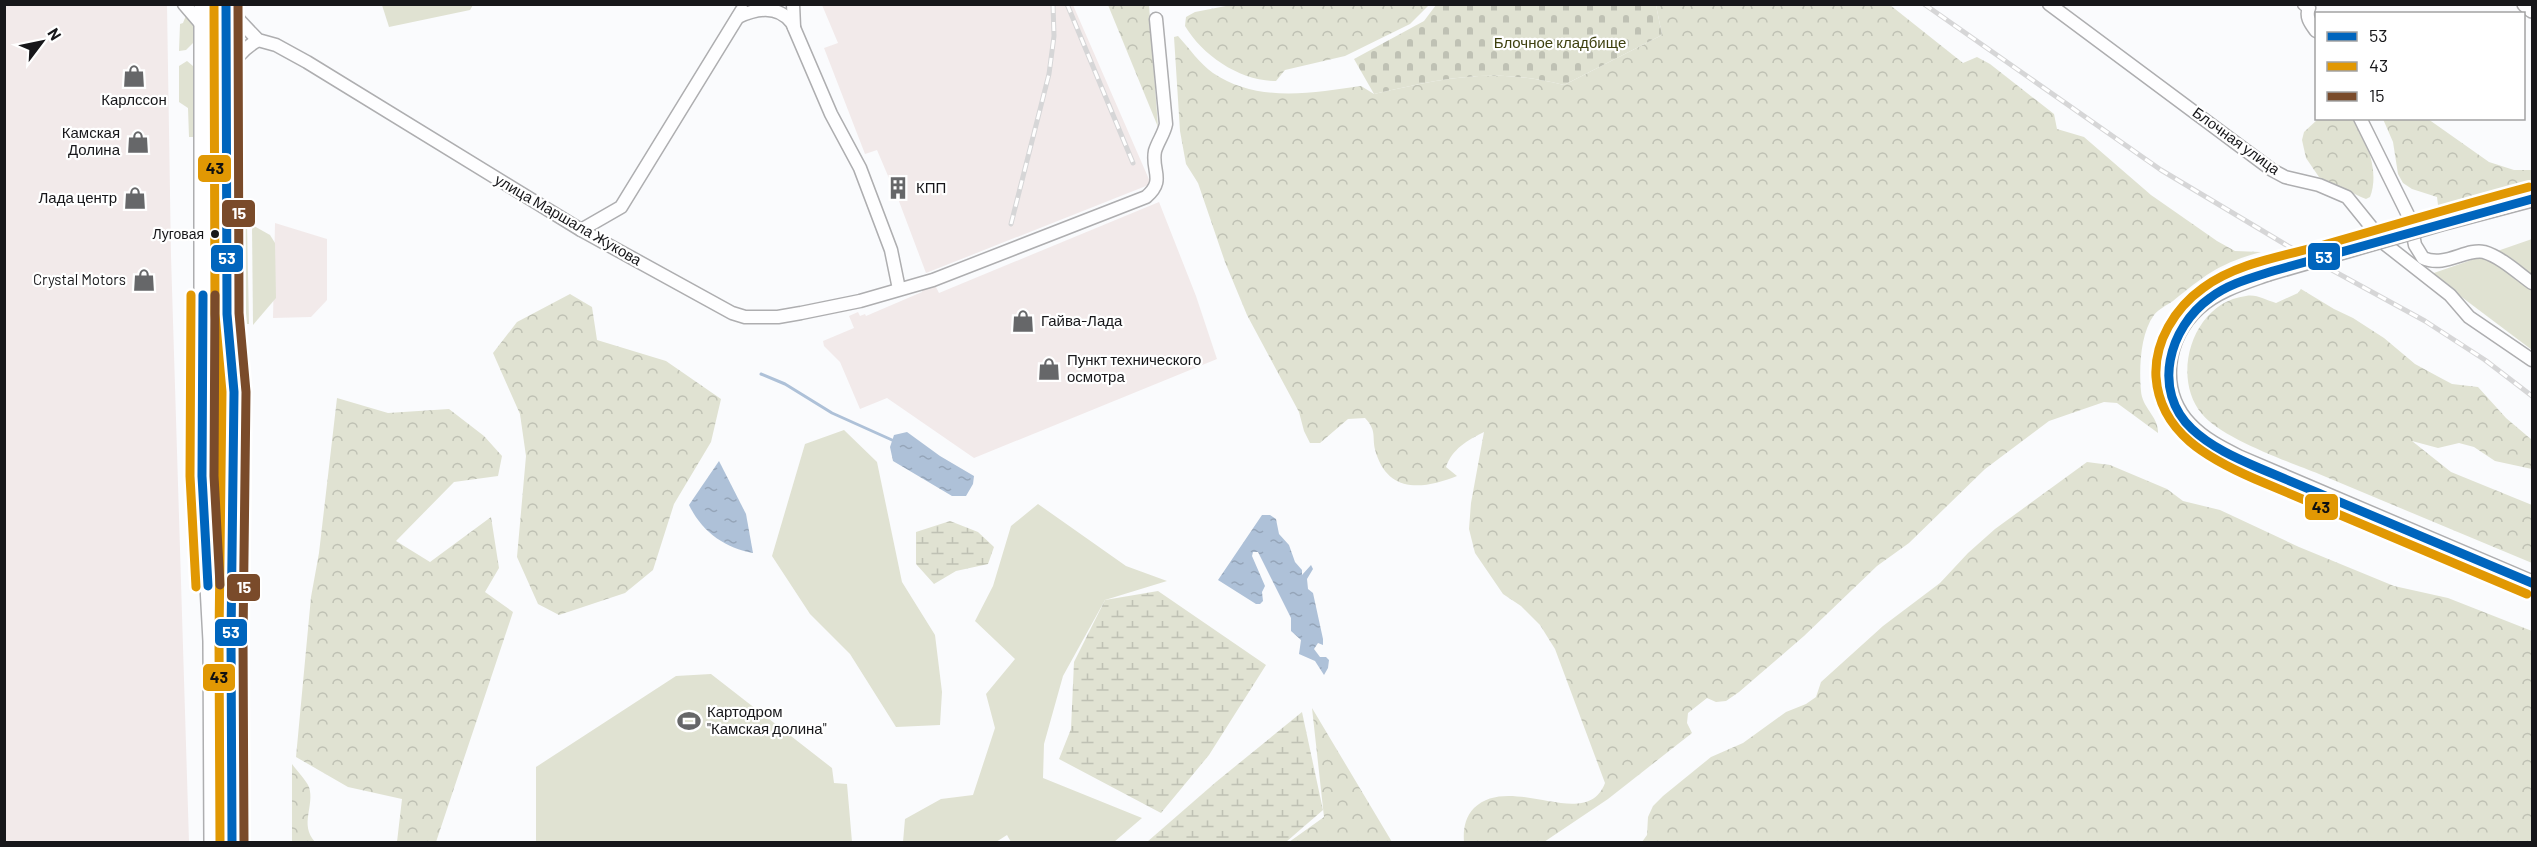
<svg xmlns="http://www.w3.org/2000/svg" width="2537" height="847" font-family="Barlow,sans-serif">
<defs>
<pattern id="forest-crowns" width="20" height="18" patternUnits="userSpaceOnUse" patternTransform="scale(1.5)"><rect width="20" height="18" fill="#e0e2d2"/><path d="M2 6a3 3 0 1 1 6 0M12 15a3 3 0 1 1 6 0" fill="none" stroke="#bfc1b4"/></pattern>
<pattern id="wetland-marsh" width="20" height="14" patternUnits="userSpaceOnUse" patternTransform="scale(1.5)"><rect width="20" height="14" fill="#e0e2d2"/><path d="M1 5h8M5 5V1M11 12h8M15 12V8" fill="none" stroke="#bfc1b4"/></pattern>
<pattern id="cemetery-stones" width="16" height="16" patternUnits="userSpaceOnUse" patternTransform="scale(1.5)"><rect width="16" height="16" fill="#e0e2d2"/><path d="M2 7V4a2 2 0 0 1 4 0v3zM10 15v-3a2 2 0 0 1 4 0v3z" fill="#bfc1b4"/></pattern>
<pattern id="water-ripples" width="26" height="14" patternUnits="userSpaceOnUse" patternTransform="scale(1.5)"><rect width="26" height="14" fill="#aec1d8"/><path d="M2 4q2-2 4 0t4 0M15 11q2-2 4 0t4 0" fill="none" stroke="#95a5b9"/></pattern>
</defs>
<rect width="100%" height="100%" fill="#fafbfd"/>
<g fill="#f2eaea">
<path d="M5 5H167L171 256 189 842H5Z"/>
<path d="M822 5H1073L1151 184 926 273 897 196 894 197 891 192 894 190 877 150 865 154 824 48 838 43Z"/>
<path d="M1159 202 1196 296 1217 359 974 458 887 398 860 409 840 362 824 346 823 341 854 328 849 316 858 312 860 316 865 314 866 316 922 292 921 288 934 283 939 293Z"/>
<path d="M275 223 327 239V300L311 317 273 318Z"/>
</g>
<g fill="#e0e2d2">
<path d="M382 5V4L473 5 470 10 389 27Z"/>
<path d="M187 13 193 23 194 42 186 50 179 51 180 24 183 23Z"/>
<path d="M187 61 193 66 195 137H189L188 108 179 102V66Z"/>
<path d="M238 220 247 223 249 324H245L244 335 239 338Z"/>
<path d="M252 225 270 235 275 243 276 298 253 325Z"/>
<path d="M2532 239V350L2431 274Z"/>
<path d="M220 334 224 400 223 421 221 422 217 420 216 416Z"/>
<path d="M844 430 877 462 902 582 935 635 942 692 940 725 896 727 850 654 810 614 772 556 805 444Z"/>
<path d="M212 443 220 446 229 444 222 638 212 488Z"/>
<path d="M1038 504 1126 566 1167 581 1105 600 1063 676 1044 744 1043 778 1142 818 1114 842H1011L1007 835 996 842H903L905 819 941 799 973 795 995 728 986 694 1015 659 975 621 993 586 1011 526Z"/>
<path d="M711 674 832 768 834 783 847 784 852 842H536V767L676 676Z"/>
</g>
<g fill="url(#forest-crowns)">
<path d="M1108 5H1149L1158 127Z"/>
<path d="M1231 5 1241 4 1429 5 1410 24 1345 56 1285 70 1276 81C1240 81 1203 56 1185 26L1186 17 1195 12Z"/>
<path d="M1656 5H1890L1963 63 1977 57 1990 64 2054 114 2057 129 2084 137 2151 195 2217 241 2235 251 2261 252C2220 263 2205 275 2173 301 2167 305 2159 309 2154 315 2140 334 2139 369 2141 391 2142 408 2159 417 2158 433L2117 403 2104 402 2049 421 1985 469 1909 543 1877 566 1804 636 1739 692 1726 701 1716 702 1707 698 1688 713 1687 723 1692 733 1608 799 1544 842H1464C1463 830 1465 817 1474 808 1511 772 1586 833 1605 783L1555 649 1540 625 1521 606 1503 594 1475 553 1469 529 1471 503 1484 432C1468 440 1452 449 1446 467L1457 476C1424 489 1389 494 1376 453 1371 437 1378 432 1365 418L1348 419 1320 443H1310L1304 431 1299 412 1247 315 1225 262 1198 183 1186 164 1180 131 1174 37 1178 36C1189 48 1200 64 1213 73 1257 103 1312 93 1361 86L1374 94C1444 78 1493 67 1564 85L1662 35Z"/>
<path d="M2318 119H2356C2366 141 2380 172 2370 197L2366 199 2361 197 2319 177 2306 158 2302 140 2304 132Z"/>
<path d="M2383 119H2428L2489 162 2514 170H2532V182L2443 206 2438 205 2437 197 2412 189 2403 183 2398 174 2393 142Z"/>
<path d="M2301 289 2334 309 2353 318 2384 338 2415 364 2437 376 2452 384 2478 387 2506 418 2532 440V469L2495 461 2474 447 2459 443 2438 448 2412 441 2451 472 2532 505V563C2461 533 2390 504 2319 474 2289 462 2221 438 2202 414 2170 376 2193 302 2246 296 2257 294 2265 300 2276 303L2298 293Z"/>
<path d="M570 294 592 307 597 340 666 361 721 399 711 442 674 504 653 570 625 593 559 615 538 604 517 557 526 456 520 414 493 353 517 322Z"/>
<path d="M337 398 388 413 449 409 484 436 502 456 498 476 454 482 396 541 430 562 491 517 499 568 485 592 513 612 436 842H397L402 799 348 787 296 757 311 597 319 553Z"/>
<path d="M2087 462 2110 465 2167 489 2183 501 2220 510 2299 547 2394 586 2448 598 2532 631V842H1642L1647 835 1648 817 1653 806 1663 796 1711 757 1743 743 1786 712 1806 704 1816 697 1821 682 1883 626 1940 583 1968 553 1995 529Z"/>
<path d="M1312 708 1392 842H1289L1324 817Z"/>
<path d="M292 764C297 771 306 780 309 787 315 806 299 824 315 842H292Z"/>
</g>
<g fill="url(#wetland-marsh)">
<path d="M950 521 978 532 994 547 988 564 956 571 934 584 916 564V532Z"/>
<path d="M1158 591 1266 665 1209 755 1161 813 1059 759 1071 729 1074 662 1105 600Z"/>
<path d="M1302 712 1323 810 1286 842H1147L1216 782Z"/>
</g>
<path fill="url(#cemetery-stones)" d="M1436 5H1656L1662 35 1564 85C1493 67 1444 78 1374 94L1354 59 1424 21Z"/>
<g fill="url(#water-ripples)">
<path d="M907 432 940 456 974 476 973 484 966 496H952L893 461 890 447 894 435Z"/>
<path d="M719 461 746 514 753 553C725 548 702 532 689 505Z"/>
<path d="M1262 515H1270L1276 519 1279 534 1289 545 1295 562 1302 570V575L1311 565 1313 569 1307 579 1308 589 1313 593 1323 639V645L1318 643 1314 649 1320 657H1326L1329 660 1328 668 1324 675 1315 661 1299 654 1301 640 1291 631V618L1258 552H1253L1252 556 1265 586 1262 592 1263 601 1260 604H1256L1218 580Z"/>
</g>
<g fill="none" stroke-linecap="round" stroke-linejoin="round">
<path stroke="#aec1d8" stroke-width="3" d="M761 374 785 384 832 413 892 440"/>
<g stroke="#aeaeb0" stroke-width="15">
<g id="minor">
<path d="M184 4 202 25"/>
<path d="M232 4 239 20 258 40 276 45 307 62 581 230 732 313 745 317H778L801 313 860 301 933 280 1146 197C1166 180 1151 171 1155 151 1158 141 1164 134 1166 124L1156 19"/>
<path d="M793 4 794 27"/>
<path d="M2049 4 2272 170 2285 177 2319 185 2347 197 2385 244 2450 295 2469 317 2532 360"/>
<path d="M2304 4 2309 8C2305 17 2311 24 2316 31"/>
<path d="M738 17C755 9 778 4 792 23L831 114 860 168 891 250 899 289"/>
<path d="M229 78C232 60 243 49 258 40"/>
<path d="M2360 118 2410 219 2415 245 2423 258C2445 268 2466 248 2484 252 2501 257 2518 273 2532 283"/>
<path d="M581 230 621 207 742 10"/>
</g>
</g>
<g stroke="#aeaeb0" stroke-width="18">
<g id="major">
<path d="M202 4V476L211 641 212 842"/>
<path d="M226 4 227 314 234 392 231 638 232 842"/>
<path d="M2525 4 2532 10"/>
<path d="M2441 223 2532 199"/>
<path d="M2268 273C2243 282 2218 289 2198 307 2164 337 2157 391 2189 425 2203 440 2221 449 2239 458L2532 583"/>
<path d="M205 410C207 419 210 430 219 433L224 431 229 411"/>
</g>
</g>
<use href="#minor" stroke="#fefeff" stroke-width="12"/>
<use href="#major" stroke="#fefeff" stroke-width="15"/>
<g stroke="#d6d6d7" stroke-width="5">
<g id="rail">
<path d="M1067 4 1133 163"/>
<path d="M1924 4 2161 170 2288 246 2425 321 2485 360 2532 396"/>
<path d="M1011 224 1049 74 1054 36 1053 4"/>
</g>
</g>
<use href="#rail" stroke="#fff" stroke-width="3" stroke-dasharray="9" stroke-linecap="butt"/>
<g stroke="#aeaeb0" stroke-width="18" stroke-linecap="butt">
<path id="major-bridge" d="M2268 273 2441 223"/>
</g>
<use href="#major-bridge" stroke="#fefeff" stroke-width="15"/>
<g stroke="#fff" stroke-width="14">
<g id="bus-1">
<path d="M226 4 227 314 234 392 231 638 232 842"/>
<path d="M2532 199 2273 271C2251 278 2228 284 2210 298 2169 327 2151 391 2192 429 2211 447 2236 458 2259 468L2532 583"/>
<path d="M203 295 202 476 208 586"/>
</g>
</g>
<g stroke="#fff" stroke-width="14">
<g id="bus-2">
<path d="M214 4 215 314 222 392 219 638 220 842"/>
<path d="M191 295 190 476 196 587"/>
<path d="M2527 594 2255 479C2209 459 2160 433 2156 377 2154 342 2175 308 2203 288 2238 262 2286 256 2327 244 2394 225 2461 205 2529 187"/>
</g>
</g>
<g stroke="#fff" stroke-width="14">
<g id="bus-3">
<path d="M238 4 239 313 246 392 243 638 244 842"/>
<path d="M215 295 214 476 220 585"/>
</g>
</g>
<use href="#bus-1" stroke="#0065bd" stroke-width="9"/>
<use href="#bus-2" stroke="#e19803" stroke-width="9"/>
<use href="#bus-3" stroke="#7a4b2a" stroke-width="9"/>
</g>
<defs>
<g id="shop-bare" transform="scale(1.8)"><path d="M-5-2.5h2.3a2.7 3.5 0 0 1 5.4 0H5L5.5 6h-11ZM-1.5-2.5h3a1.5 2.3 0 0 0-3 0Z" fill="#666769" stroke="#fff" stroke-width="2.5" paint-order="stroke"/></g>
<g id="building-bare" transform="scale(1.8)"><path d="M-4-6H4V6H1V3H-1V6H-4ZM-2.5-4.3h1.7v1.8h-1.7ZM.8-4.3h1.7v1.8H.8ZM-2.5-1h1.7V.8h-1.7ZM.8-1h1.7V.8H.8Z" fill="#666769" stroke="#fff" stroke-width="2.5" paint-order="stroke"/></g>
<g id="stadium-bare" transform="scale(1.8)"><path d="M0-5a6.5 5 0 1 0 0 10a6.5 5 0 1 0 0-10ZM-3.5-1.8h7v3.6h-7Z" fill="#666769" stroke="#fff" stroke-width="2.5" paint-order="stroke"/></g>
</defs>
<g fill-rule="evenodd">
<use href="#shop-bare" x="134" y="76"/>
<use href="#shop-bare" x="138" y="142"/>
<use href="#building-bare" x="898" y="188"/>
<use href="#shop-bare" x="135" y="198"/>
<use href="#shop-bare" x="144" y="280"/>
<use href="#shop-bare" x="1023" y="321"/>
<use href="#shop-bare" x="1049" y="369"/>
<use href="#stadium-bare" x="689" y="721"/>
</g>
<circle fill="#17171a" stroke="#fff" stroke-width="2" cx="215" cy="234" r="5"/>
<g text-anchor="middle" stroke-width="4.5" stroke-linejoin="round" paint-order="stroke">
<g font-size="14" fill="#17171a" stroke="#fff" text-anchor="end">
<text x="204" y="239">Луговая</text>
</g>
<g font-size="15" fill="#3e400f" stroke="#fff">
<text x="1560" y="48">Блочное кладбище</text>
</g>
<g font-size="15" fill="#17171a" stroke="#fff" text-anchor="start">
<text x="134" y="105" text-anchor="middle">Карлссон</text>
<text x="120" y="138" text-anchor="end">Камская<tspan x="120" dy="17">Долина</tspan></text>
<text x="916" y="193">КПП</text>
<text x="117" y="203" text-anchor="end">Лада центр</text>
<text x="126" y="285" text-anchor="end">Crystal Motors</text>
<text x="1041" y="326">Гайва-Лада</text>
<text x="1067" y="365">Пункт технического<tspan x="1067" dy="17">осмотра</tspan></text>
<text x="707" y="717">Картодром<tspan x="707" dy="17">"Камская долина"</tspan></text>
</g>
<g font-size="15" fill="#17171a" stroke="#fff">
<text transform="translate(2236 141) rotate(36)" y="5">Блочная улица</text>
<text transform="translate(568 220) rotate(30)" y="5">улица Маршала Жукова</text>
</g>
</g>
<g stroke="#fff" stroke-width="2">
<rect x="197" y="154" width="35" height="29" rx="6" fill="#e19803"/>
<rect x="221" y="199" width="35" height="29" rx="6" fill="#7a4b2a"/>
<rect x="2307" y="242" width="34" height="29" rx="6" fill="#0065bd"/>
<rect x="210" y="244" width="34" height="29" rx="6" fill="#0065bd"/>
<rect x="2304" y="493" width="35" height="28" rx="6" fill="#e19803"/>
<rect x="226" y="573" width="35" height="29" rx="6" fill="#7a4b2a"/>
<rect x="214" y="618" width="34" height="29" rx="6" fill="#0065bd"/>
<rect x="202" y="663" width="34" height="29" rx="6" fill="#e19803"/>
</g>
<g font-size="16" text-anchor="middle" font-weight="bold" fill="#fff">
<text x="239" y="219">15</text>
<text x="2324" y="263">53</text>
<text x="227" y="264">53</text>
<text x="244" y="593">15</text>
<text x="231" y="638">53</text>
</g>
<g font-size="16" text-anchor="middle" font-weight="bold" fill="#111">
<text x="215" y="174">43</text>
<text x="2321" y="513">43</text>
<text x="219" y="683">43</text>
</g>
<rect width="2537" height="847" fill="none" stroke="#17171a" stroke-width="12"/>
<rect x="2315" y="12" width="210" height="108" fill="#ffffff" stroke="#a2a2a3" stroke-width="1.5"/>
<rect x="2327" y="32" width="30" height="9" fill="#0065bd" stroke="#a2a2a3" stroke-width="1.5"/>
<text x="2369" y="42" font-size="18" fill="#17171a">53</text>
<rect x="2327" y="62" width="30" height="9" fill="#e19803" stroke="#a2a2a3" stroke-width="1.5"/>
<text x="2369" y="72" font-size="18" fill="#17171a">43</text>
<rect x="2327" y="92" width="30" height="9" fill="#7a4b2a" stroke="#a2a2a3" stroke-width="1.5"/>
<text x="2369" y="102" font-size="18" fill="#17171a">15</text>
<g transform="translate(42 42) rotate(58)" stroke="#ffffff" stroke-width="4.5" paint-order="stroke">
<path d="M0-4.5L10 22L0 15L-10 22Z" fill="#17171a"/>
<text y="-9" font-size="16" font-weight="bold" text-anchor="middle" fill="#17171a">N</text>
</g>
</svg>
